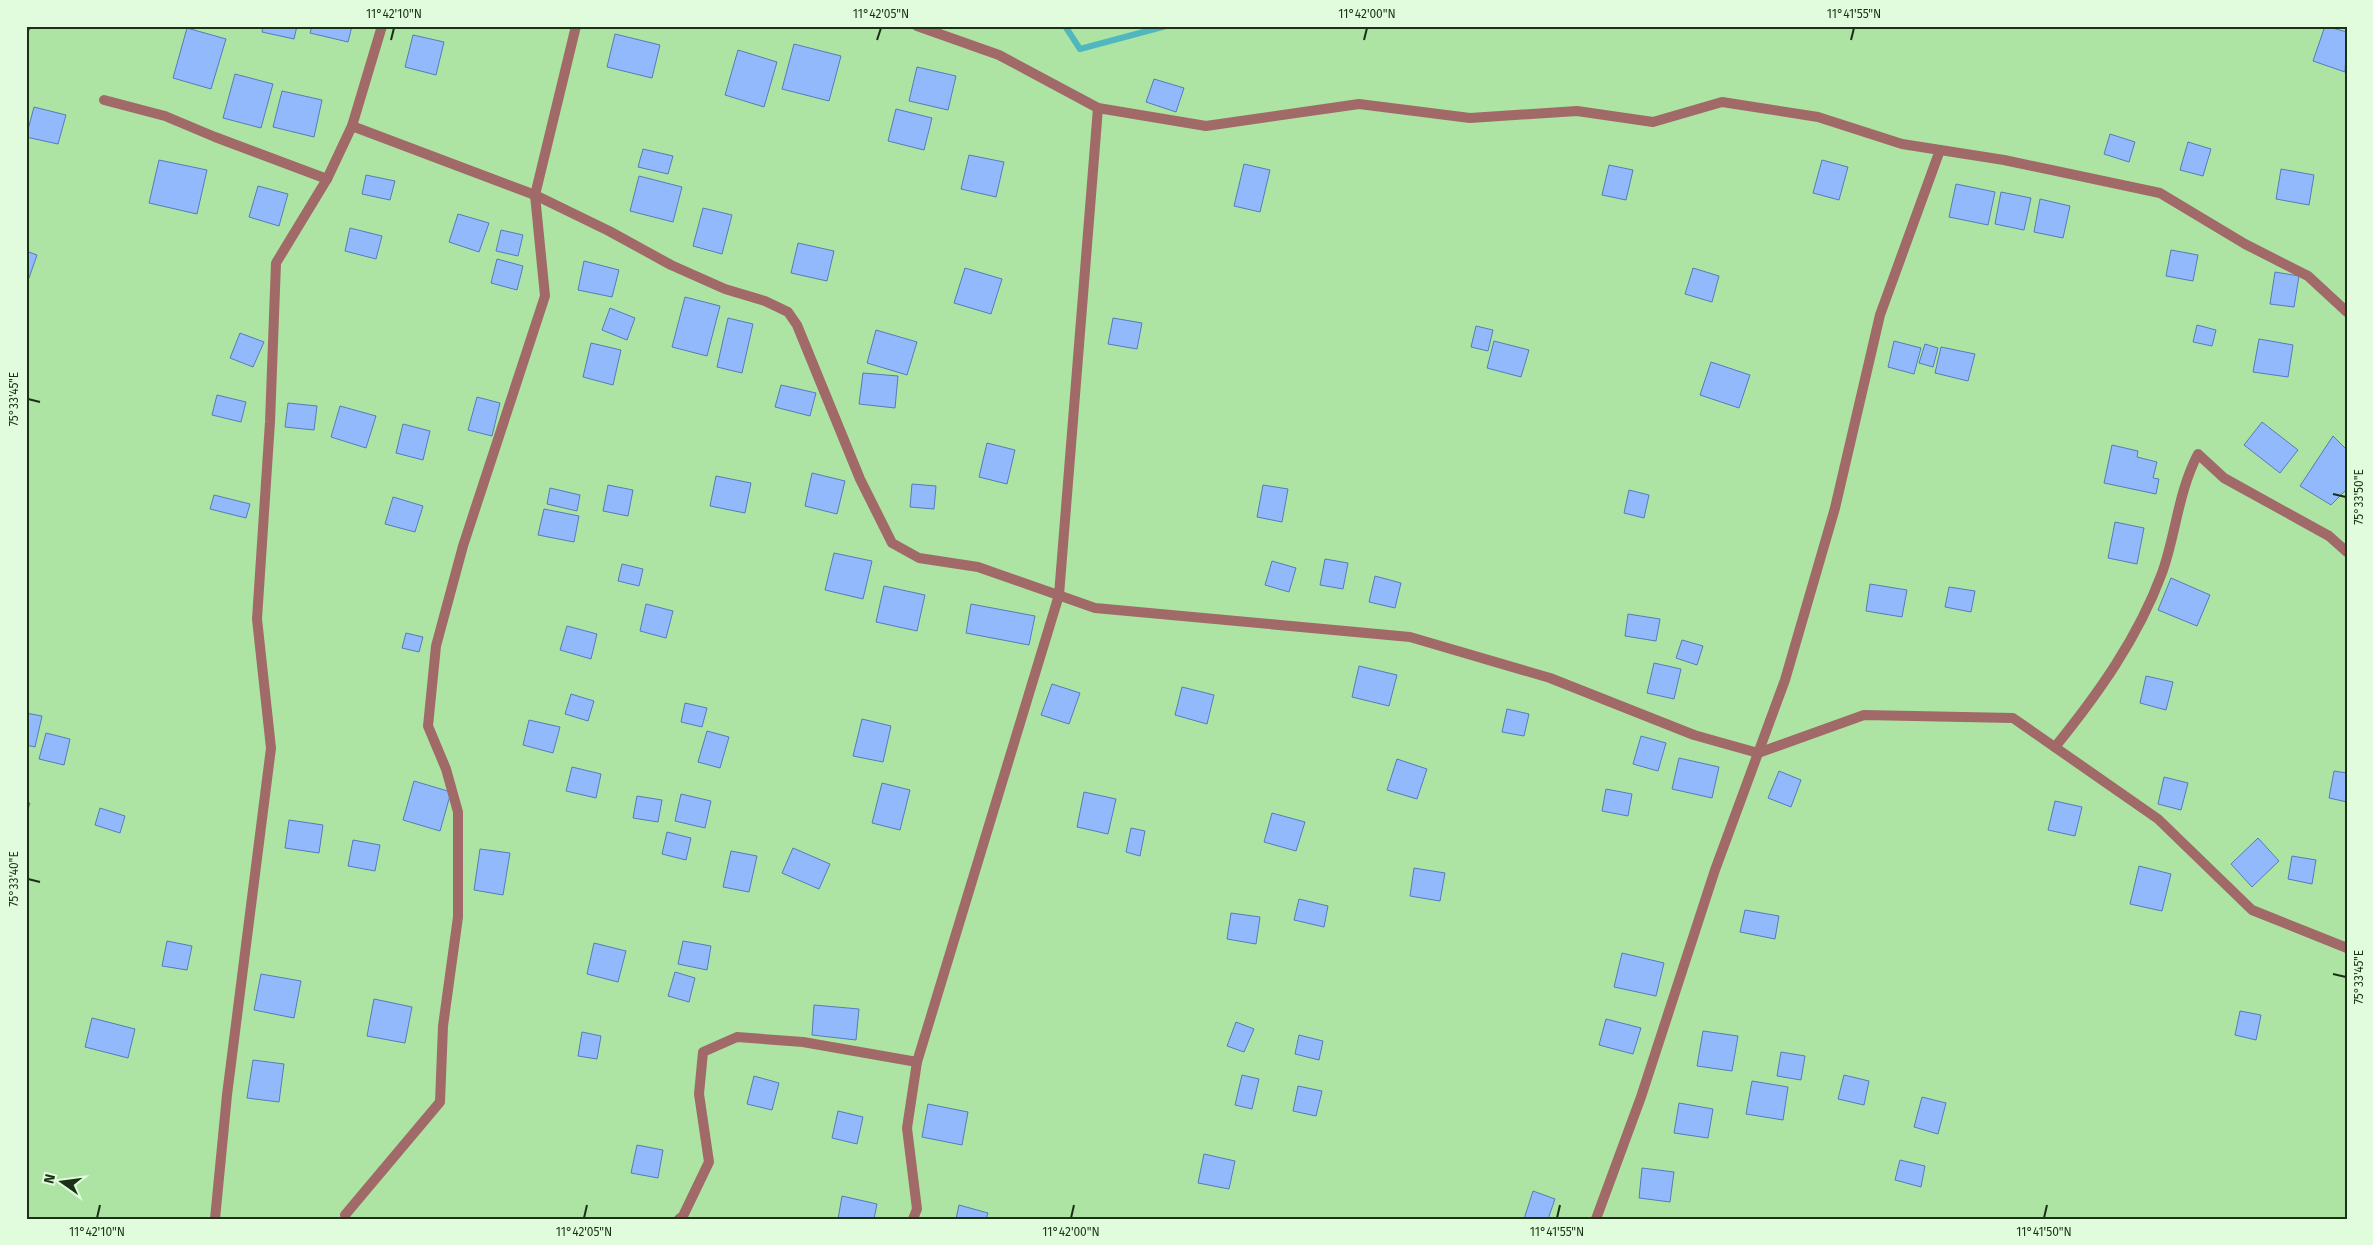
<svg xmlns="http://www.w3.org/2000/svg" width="2373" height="1245" font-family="'Fira Sans',sans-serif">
<rect width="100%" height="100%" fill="#ade4a3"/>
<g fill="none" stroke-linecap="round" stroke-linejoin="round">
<path stroke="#50b7be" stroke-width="6" d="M1065 26 1080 49 1166 26"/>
</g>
<g fill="#92b9fb" stroke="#577bb9">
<path d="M263 26H297L294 39 262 32Z"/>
<path d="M312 26H352L348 42 310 33Z"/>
<path d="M2325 26 2347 32 2345 72 2313 61Z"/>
<path d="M187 28 226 39 211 89 173 78Z"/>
<path d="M615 34 660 45 652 78 607 67Z"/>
<path d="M413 35 444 42 436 75 405 67Z"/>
<path d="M794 44 841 56 829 101 782 89Z"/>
<path d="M738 50 777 62 764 107 725 95Z"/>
<path d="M917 67 956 76 948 110 909 101Z"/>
<path d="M235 74 273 84 261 128 223 118Z"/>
<path d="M1154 79 1184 88 1176 112 1146 102Z"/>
<path d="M282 91 322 100 314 137 273 127Z"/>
<path d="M34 107 66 115 58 144 26 137Z"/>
<path d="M896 109 932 118 924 150 888 141Z"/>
<path d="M2110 134 2135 142 2129 162 2104 154Z"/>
<path d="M2188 142 2211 149 2203 176 2180 170Z"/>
<path d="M643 149 673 156 668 174 638 167Z"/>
<path d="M969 155 1004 162 996 197 961 189Z"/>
<path d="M159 160 207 170 197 214 149 203Z"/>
<path d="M1822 160 1848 167 1839 200 1813 193Z"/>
<path d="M1244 164 1270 170 1260 212 1234 206Z"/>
<path d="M1609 165 1633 170 1626 200 1602 195Z"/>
<path d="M2281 169 2314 175 2309 205 2276 199Z"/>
<path d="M366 175 395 181 390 200 362 194Z"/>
<path d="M639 176 682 187 673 222 630 211Z"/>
<path d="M1956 184 1995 192 1988 225 1949 217Z"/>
<path d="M258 186 288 194 279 226 249 217Z"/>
<path d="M2001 192 2031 198 2024 230 1995 224Z"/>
<path d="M2040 199 2070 206 2063 238 2034 232Z"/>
<path d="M703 208 732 215 722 254 693 246Z"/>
<path d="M458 214 489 223 479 252 449 242Z"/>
<path d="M350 228 382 236 376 259 345 251Z"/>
<path d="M501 230 523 235 518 256 496 251Z"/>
<path d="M798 243 834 251 827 281 791 273Z"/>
<path d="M2171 250 2198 255 2193 281 2166 276Z"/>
<path d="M26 251 37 255 29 278H26Z"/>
<path d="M497 259 523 266 517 290 491 283Z"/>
<path d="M584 261 619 270 612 297 578 290Z"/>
<path d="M965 268 1002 279 991 314 954 303Z"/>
<path d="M1693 268 1719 276 1712 302 1685 294Z"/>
<path d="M2275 272 2299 276 2294 307 2270 304Z"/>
<path d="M685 297 720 306 707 356 672 347Z"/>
<path d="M610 308 635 318 627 340 602 330Z"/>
<path d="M728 318 753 324 742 373 717 367Z"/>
<path d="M1113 318 1142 323 1137 349 1108 344Z"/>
<path d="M2197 325 2216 330 2212 346 2193 342Z"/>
<path d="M1476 326 1493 330 1488 351 1471 347Z"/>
<path d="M876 330 917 342 907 375 867 363Z"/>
<path d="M240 333 264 342 253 367 230 358Z"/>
<path d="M2259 339 2293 345 2288 377 2253 372Z"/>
<path d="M1494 341 1529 350 1521 377 1487 368Z"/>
<path d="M1894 341 1921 348 1914 374 1888 367Z"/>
<path d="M591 343 621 350 613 385 583 377Z"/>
<path d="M1925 344 1938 348 1933 367 1919 363Z"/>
<path d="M1941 347 1975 354 1968 381 1935 373Z"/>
<path d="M1711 362 1750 375 1739 408 1700 395Z"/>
<path d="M863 373 898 376 895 408 859 404Z"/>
<path d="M781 385 816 393 810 416 775 407Z"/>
<path d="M217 395 246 402 241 422 212 415Z"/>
<path d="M477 397 500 403 492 436 468 430Z"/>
<path d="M288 403 317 406 314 430 285 427Z"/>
<path d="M340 406 376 416 366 448 331 437Z"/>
<path d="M2262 422 2298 450 2280 473 2244 445Z"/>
<path d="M403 424 430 431 423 460 396 453Z"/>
<path d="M2333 436 2347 450V489L2331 505 2300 486Z"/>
<path d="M987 443 1015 450 1007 484 979 477Z"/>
<path d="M2112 445 2138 451 2137 457 2157 462 2153 478 2159 479 2156 494 2104 483Z"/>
<path d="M812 473 845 481 837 514 805 506Z"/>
<path d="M716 476 751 483 745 513 710 506Z"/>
<path d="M912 484 936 486 934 509 910 507Z"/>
<path d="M608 485 633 490 628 516 603 511Z"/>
<path d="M1263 485 1288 489 1282 522 1257 517Z"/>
<path d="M550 488 580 495 577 511 547 504Z"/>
<path d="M1629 490 1649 495 1644 518 1624 513Z"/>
<path d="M214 495 250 504 246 518 210 509Z"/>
<path d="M393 497 423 506 415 532 385 524Z"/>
<path d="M544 509 579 516 574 542 538 535Z"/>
<path d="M2115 522 2144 528 2137 564 2108 558Z"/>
<path d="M834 553 872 561 863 599 825 590Z"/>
<path d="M1325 559 1348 563 1343 589 1320 585Z"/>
<path d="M1272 561 1296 568 1289 592 1265 585Z"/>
<path d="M622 564 643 569 639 586 618 581Z"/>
<path d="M1375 576 1401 583 1395 608 1369 602Z"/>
<path d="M2171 578 2210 595 2197 626 2158 610Z"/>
<path d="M1870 584 1907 590 1902 617 1866 611Z"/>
<path d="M884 586 925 595 917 631 876 622Z"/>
<path d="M1949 587 1975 591 1971 612 1945 607Z"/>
<path d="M646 604 673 611 666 638 640 631Z"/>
<path d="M971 604 1035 616 1029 645 966 633Z"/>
<path d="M1628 614 1660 619 1656 641 1625 636Z"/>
<path d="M567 626 597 634 591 659 560 650Z"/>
<path d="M406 633 423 637 419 652 402 648Z"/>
<path d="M1682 640 1703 646 1697 665 1676 658Z"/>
<path d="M1654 663 1681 669 1674 699 1647 693Z"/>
<path d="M1359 666 1397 675 1389 706 1352 697Z"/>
<path d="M2146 676 2173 682 2166 710 2140 703Z"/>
<path d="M1052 684 1080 693 1069 724 1041 715Z"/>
<path d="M1182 687 1214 695 1207 724 1175 715Z"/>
<path d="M571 694 594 701 588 721 565 714Z"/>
<path d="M685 703 707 708 702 727 681 722Z"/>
<path d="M1507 709 1529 714 1524 736 1502 732Z"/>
<path d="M26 713 42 716 35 747 26 745Z"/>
<path d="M862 719 891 726 883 762 853 756Z"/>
<path d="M529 720 560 727 553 753 523 745Z"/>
<path d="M707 731 729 737 720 768 698 762Z"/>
<path d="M46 733 70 739 64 765 39 759Z"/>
<path d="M1641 736 1666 743 1658 771 1633 764Z"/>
<path d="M1679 758 1719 767 1712 798 1672 789Z"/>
<path d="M1397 759 1427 769 1417 799 1387 790Z"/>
<path d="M572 767 601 774 596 798 566 791Z"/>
<path d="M1779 771 1801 780 1791 807 1768 798Z"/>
<path d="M2334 771 2347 773V802L2329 798Z"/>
<path d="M2164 777 2188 783 2181 810 2158 804Z"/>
<path d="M414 781 451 792 440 831 403 820Z"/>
<path d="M882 783 910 790 900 830 872 823Z"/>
<path d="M1606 789 1632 794 1628 816 1602 811Z"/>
<path d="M1084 792 1116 799 1108 834 1077 827Z"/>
<path d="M681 794 711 801 705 828 675 821Z"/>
<path d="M637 796 662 800 658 822 633 818Z"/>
<path d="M2055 801 2082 807 2075 836 2048 830Z"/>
<path d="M26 802 30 803 26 816Z"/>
<path d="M100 808 125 816 120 833 95 825Z"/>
<path d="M1272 813 1305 822 1296 851 1264 842Z"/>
<path d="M289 820 323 825 319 853 285 848Z"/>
<path d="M1131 828 1145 831 1140 856 1126 852Z"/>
<path d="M667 832 691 838 686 860 662 854Z"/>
<path d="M2258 838 2279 861 2252 887 2231 864Z"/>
<path d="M353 840 380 845 375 871 348 866Z"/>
<path d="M793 848 830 864 819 889 782 873Z"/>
<path d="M480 849 510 853 503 895 474 890Z"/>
<path d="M731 851 757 856 749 892 723 887Z"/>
<path d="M2292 856 2316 860 2312 884 2288 879Z"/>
<path d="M2139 866 2171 874 2162 911 2130 904Z"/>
<path d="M1414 868 1445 873 1440 901 1410 896Z"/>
<path d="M1299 899 1328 906 1324 927 1294 920Z"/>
<path d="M1745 910 1779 916 1775 939 1740 932Z"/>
<path d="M1231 913 1260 917 1256 944 1227 939Z"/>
<path d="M167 941 192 946 187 970 162 966Z"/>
<path d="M683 941 711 946 707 970 678 964Z"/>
<path d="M594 943 626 951 618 982 587 974Z"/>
<path d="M1622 953 1664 963 1656 996 1614 987Z"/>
<path d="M675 972 695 978 689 1002 668 996Z"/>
<path d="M261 974 301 981 294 1018 254 1010Z"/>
<path d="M374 999 412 1007 405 1043 367 1036Z"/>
<path d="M814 1005 859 1009 856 1040 812 1035Z"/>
<path d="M2240 1011 2261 1015 2256 1040 2235 1035Z"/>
<path d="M92 1018 135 1029 128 1058 85 1047Z"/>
<path d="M1606 1019 1641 1028 1633 1054 1599 1045Z"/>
<path d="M1236 1022 1254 1029 1244 1052 1227 1046Z"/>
<path d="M1703 1031 1738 1036 1732 1071 1697 1066Z"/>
<path d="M582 1032 601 1036 597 1059 578 1056Z"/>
<path d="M1299 1035 1323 1041 1319 1060 1295 1054Z"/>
<path d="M1781 1052 1805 1056 1801 1080 1777 1076Z"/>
<path d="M253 1060 284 1064 279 1102 247 1098Z"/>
<path d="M1242 1075 1259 1079 1252 1109 1235 1105Z"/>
<path d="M1844 1075 1869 1081 1864 1105 1838 1099Z"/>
<path d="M754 1076 779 1083 772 1110 747 1104Z"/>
<path d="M1752 1081 1788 1087 1783 1120 1746 1114Z"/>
<path d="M1298 1086 1322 1091 1316 1116 1293 1111Z"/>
<path d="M1922 1097 1946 1103 1938 1134 1914 1127Z"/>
<path d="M1679 1103 1713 1109 1708 1138 1674 1133Z"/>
<path d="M928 1104 968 1112 962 1145 922 1137Z"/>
<path d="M838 1111 863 1117 857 1144 832 1138Z"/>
<path d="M637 1145 663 1150 658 1178 631 1173Z"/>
<path d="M1204 1154 1235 1161 1229 1189 1198 1183Z"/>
<path d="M1900 1160 1925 1166 1921 1187 1895 1180Z"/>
<path d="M1642 1168 1674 1172 1670 1202 1639 1198Z"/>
<path d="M1533 1191 1555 1199 1548 1219H1524Z"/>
<path d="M842 1196 877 1204 874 1219H838Z"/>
<path d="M959 1205 988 1213 986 1219H956Z"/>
</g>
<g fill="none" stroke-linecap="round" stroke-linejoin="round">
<g stroke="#a16a69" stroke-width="10">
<path d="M917 26 999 55 1098 108 1206 126 1359 104 1470 118 1577 111 1653 122 1722 102 1818 117 1902 144 2004 160 2160 193 2245 244 2308 276 2347 312"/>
<path d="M26 27V26"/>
<path d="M104 100 165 116 215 137 327 179"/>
<path d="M352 126 535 195 609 231 671 265 725 289 765 301 788 312 797 325 860 479 892 543 919 558 978 567 1095 608 1410 637 1550 678 1694 735 1758 753 1864 715 2013 718 2158 819 2252 910 2347 948"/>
<path d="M2055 747C2098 694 2138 638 2162 573 2176 534 2178 492 2198 454L2224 478 2329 536 2347 552"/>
<path d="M215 1219 227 1095 271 748 257 619 270 422 276 263 327 179 352 126 382 26"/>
<path d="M346 1219 345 1215 440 1102 443 1026 458 917V812L446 769 428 726 436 646 463 546 545 296 535 195 576 26"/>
<path d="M679 1219 683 1216 709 1162 699 1094 703 1052 737 1037 803 1042 917 1062"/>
<path d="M913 1219 917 1209 907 1128 917 1062 1059 595 1098 108"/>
<path d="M1596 1219 1641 1097 1715 870 1785 680 1835 508 1880 315 1940 150"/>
</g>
</g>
<path fill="none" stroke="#1a3017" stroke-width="2" d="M391 40 394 28M877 40 881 28M1364 40 1367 28M1851 40 1854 28M28 399 40 402M2333 494 2346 497M28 879 40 882M2333 974 2346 977M97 1218 100 1205M584 1218 587 1205M1071 1218 1074 1205M1557 1218 1560 1205M2044 1218 2047 1205"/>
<rect width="2373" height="1245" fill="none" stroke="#e1fcdc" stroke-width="55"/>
<g transform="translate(62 1182) rotate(284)" stroke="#e1fcdc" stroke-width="4" paint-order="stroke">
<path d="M0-4L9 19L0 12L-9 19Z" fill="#1a3017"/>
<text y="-8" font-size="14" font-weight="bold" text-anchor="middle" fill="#1a3017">N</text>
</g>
<rect x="28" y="28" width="2318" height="1190" fill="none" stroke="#1a3017" stroke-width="2"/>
<g font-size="12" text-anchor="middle" fill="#1a3017">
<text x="394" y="18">11°42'10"N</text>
<text x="881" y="18">11°42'05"N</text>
<text x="1367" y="18">11°42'00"N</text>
<text x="1854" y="18">11°41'55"N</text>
<text transform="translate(14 399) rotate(-90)" y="4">75°33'45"E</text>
<text transform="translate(2359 497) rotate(-90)" y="4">75°33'50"E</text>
<text transform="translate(14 879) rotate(-90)" y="4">75°33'40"E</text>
<text transform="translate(2359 977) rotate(-90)" y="4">75°33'45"E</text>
<text x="97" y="1236">11°42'10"N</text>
<text x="584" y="1236">11°42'05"N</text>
<text x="1071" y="1236">11°42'00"N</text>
<text x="1557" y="1236">11°41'55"N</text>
<text x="2044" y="1236">11°41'50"N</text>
</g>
</svg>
